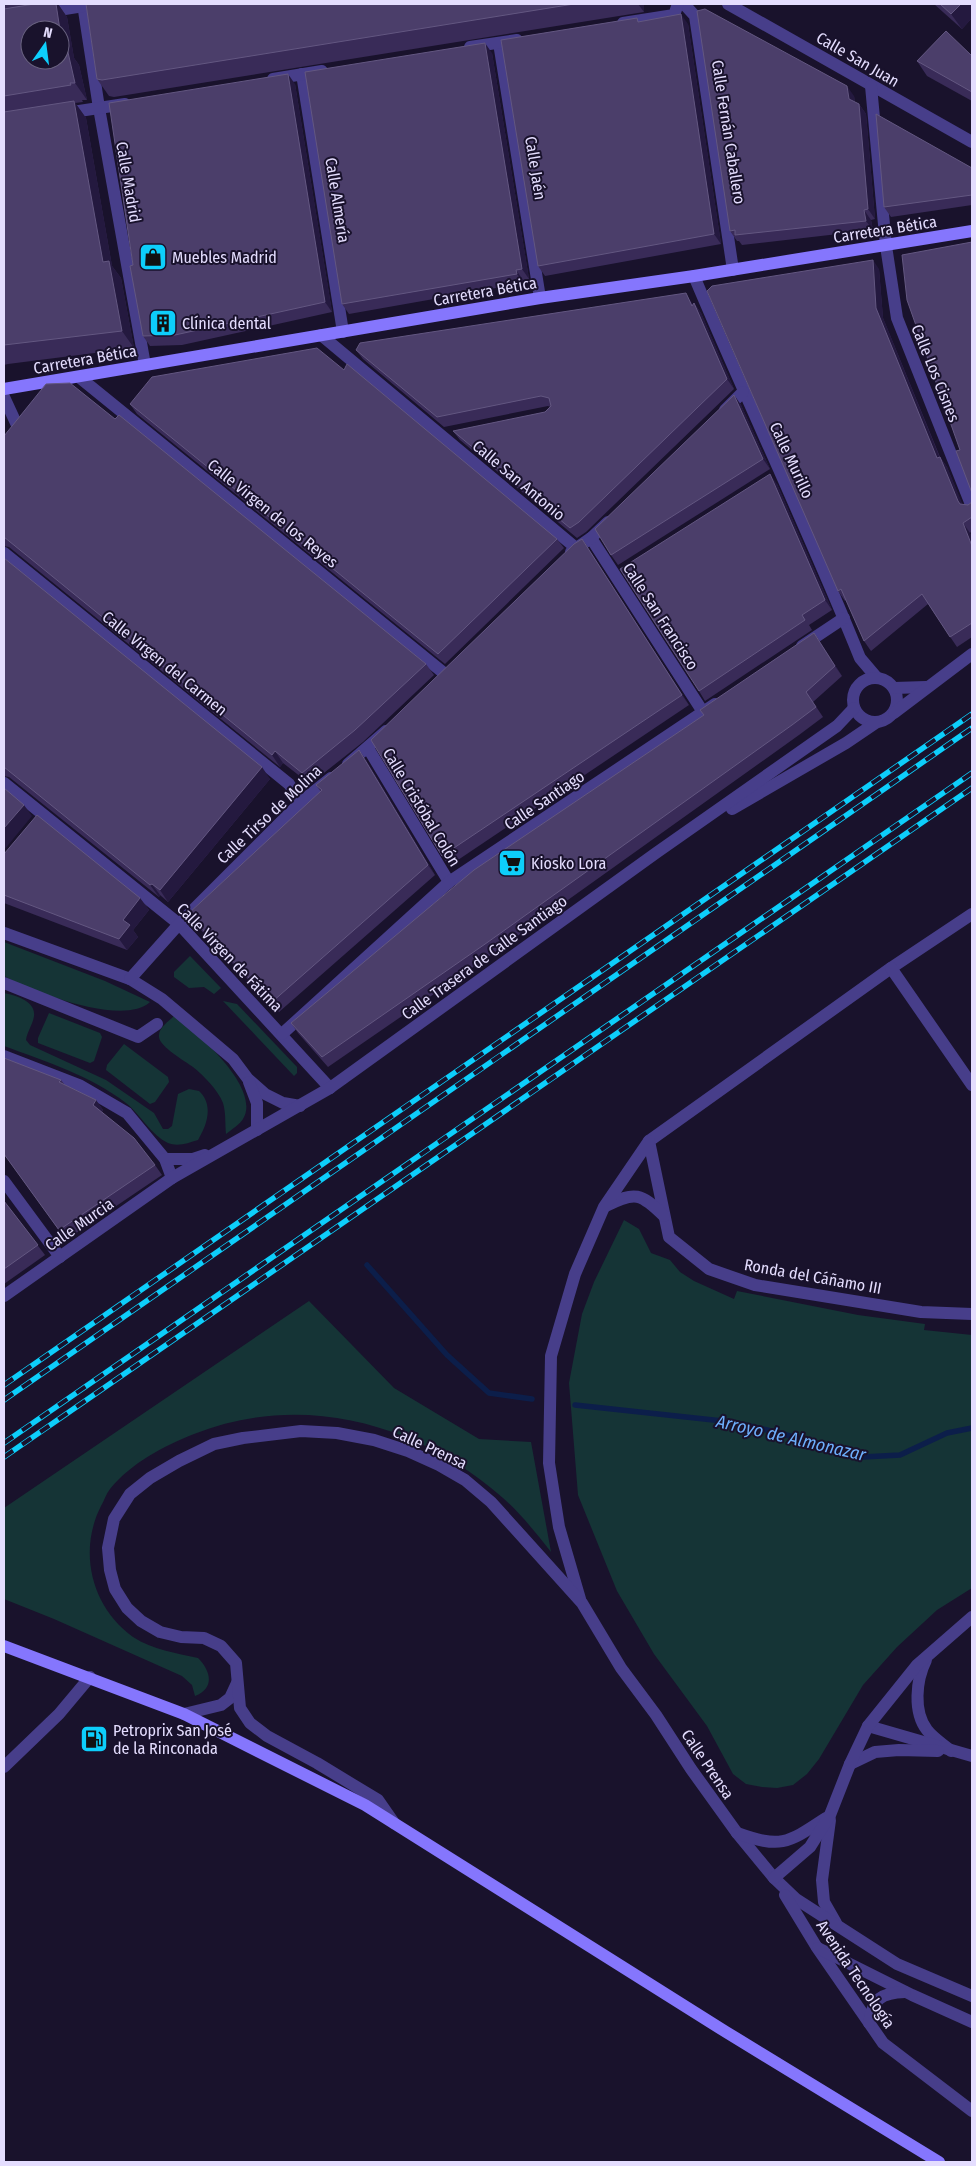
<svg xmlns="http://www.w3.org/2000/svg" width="976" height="2166" font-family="'Fira Sans Condensed',sans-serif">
<rect width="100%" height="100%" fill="#19122c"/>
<g fill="#153436">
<path d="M4 942 105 981 150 1002C123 1027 33 992 4 976Z"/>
<path d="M190 956 221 988 214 994 204 987 189 988 174 977V972Z"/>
<path d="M4 993C15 995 36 1001 34 1016 33 1024 27 1032 26 1040L30 1045 106 1080 154 1113 163 1129H168L172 1126 178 1094 189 1089 199 1091C214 1105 207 1125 198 1140 188 1143 178 1147 168 1143 151 1135 141 1115 126 1103 91 1076 45 1061 4 1046Z"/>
<path d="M223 1001 237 1004 297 1067V1073L294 1076Z"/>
<path d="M49 1013 100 1033 102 1037 94 1061 90 1063 38 1043V1038Z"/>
<path d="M174 1016C196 1031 262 1088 243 1119 240 1124 231 1130 226 1134 225 1124 226 1113 223 1103 218 1090 204 1076 193 1067 185 1061 160 1047 159 1037 158 1028 168 1022 174 1016Z"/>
<path d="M124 1044 168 1077 169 1082 155 1102 150 1104 106 1070 107 1065Z"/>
<path d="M624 1220 639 1229 651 1253 670 1260 680 1272 694 1281 734 1299 737 1291 858 1315 925 1324 924 1330 972 1335V1588L937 1610 897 1647 863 1685 819 1759 807 1774 793 1785 777 1788 762 1787 746 1784 733 1774 707 1726 654 1654 617 1591 578 1495 569 1383 582 1314 594 1282Z"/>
<path d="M309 1301 394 1388 479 1439 531 1442 551 1552C536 1533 521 1514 503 1498 418 1423 302 1391 194 1434 164 1446 131 1463 110 1489 106 1494 104 1501 101 1506 78 1551 91 1607 133 1637 153 1650 176 1653 198 1658 211 1671 215 1688 195 1696L192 1685 182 1676 54 1619 4 1599V1508Z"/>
</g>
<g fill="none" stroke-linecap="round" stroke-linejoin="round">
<g stroke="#0c1e4a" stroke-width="5.5">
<path d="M367 1265 447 1355 489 1393 532 1399"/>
<path d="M575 1405 732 1422 776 1432 863 1457 900 1455 947 1433 972 1428"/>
</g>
<g stroke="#473e8a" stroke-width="12">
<path d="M83 4 99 108 145 365"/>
<path d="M684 4 695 16 733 270"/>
<path d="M728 4 972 142"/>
<path d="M46 12 96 4"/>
<path d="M623 23 674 15 678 4"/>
<path d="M499 43 540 298"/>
<path d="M470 47 517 40"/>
<path d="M302 74 343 332"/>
<path d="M273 79 322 71"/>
<path d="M871 86 886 246 897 318 972 507"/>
<path d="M66 113 125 104"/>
<path d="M694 276C748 404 808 529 860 658L877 678"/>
<path d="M321 335 576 548"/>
<path d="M79 377 445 674"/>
<path d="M4 397 16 423"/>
<path d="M725 410 743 392"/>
<path d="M591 538 703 712"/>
<path d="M571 552 591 538 608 522"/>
<path d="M4 553 289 784 301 802"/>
<path d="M802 646 844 618"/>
<circle cx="875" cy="700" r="22"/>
<path d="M894 688 926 687"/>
<path d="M894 713 972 654"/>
<path d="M368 748 449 882"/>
<path d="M348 764 386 731"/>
<path d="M4 783 179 924 330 1088"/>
<path d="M732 809 846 743 877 722"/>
<path d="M972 914 891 968 649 1141 669 1237 709 1269 755 1285 921 1312 972 1314"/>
<path d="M4 933 130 979 162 999 233 1059 248 1079 265 1094 283 1103 300 1106"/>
<path d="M891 968 972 1085"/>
<path d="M130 979 179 924 301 802 331 778"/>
<path d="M4 983 138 1037 157 1024"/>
<path d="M282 1034 449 882 715 704"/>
<path d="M4 1056 79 1085 127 1113 165 1159 172 1178"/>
<path d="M249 1082 257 1103V1130"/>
<path d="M165 1159H193L205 1155"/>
<path d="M4 1181 60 1257"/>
<path d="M606 1206C635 1191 641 1193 664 1216"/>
<path d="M4 1296 172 1178 330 1088 656 853 837 726 854 708"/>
<path d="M580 1599 559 1527 549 1463 551 1356 575 1274 604 1207 649 1141"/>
<path d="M926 1660C916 1680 913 1712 927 1730 933 1738 943 1744 951 1751"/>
<path d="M184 1714 221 1705 230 1698 237 1683"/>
<path d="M868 1726 972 1756"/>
<path d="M850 1764 875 1752 899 1750 938 1751"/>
<path d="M4 1767 59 1714 90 1677"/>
<path d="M830 1820 822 1880 824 1902 836 1923"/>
<path d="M394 1823 378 1800 317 1763 267 1736 250 1723 240 1708 236 1663 221 1646 204 1638 181 1637 160 1632 141 1621 127 1608 115 1589 110 1570 108 1548 114 1519 130 1494 150 1478 179 1461 214 1444 243 1438 301 1431 337 1433 374 1440 408 1451 439 1465 465 1480 491 1502 582 1603 621 1668 656 1715 691 1769 737 1833 774 1878 796 1899 897 1964 972 1996"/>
<path d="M737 1833C782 1849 788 1843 826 1818"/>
<path d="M774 1878 810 1847 830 1815 850 1764 868 1726 917 1665 972 1617"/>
<path d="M785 1895 816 1946 883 2043 972 2111"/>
<path d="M818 1948 912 1995 972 2022"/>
<path d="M869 2023C873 1999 880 1993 905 1992"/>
</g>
<g stroke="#8576fd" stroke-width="12">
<path d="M4 389 540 298 694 276 972 231"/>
<path d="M4 1646 184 1714 365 1805 726 2032 939 2162"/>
</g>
<g stroke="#0dcefb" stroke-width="5.5">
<g id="rail">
<path d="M4 1385 972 714"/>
<path d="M4 1400 972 728"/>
<path d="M4 1443 972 773"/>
<path d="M4 1457 972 788"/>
</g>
</g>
<use href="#rail" stroke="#19122c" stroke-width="4" stroke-dasharray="11" stroke-linecap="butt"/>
</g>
<g fill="#392b58">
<path d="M4 4H58L67 17 74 58 79 65 87 100H82L83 102 75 103 86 118 112 266 121 278 134 348 8 364 4 365Z"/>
<path d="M86 4H644V12L114 97 109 96 97 79Z"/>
<path d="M934 4H972V18L962 29Z"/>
<path d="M640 21 688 24 721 244 545 276 538 266Z"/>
<path d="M492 53 529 279 523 280 524 283 349 314 342 304Z"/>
<path d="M972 56V101L927 76 917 61Z"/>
<path d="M295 84 332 312 182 345 150 346 143 336 133 265Z"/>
<path d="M854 96 855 103 859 104 866 114 875 219 871 220 873 230 742 245 739 241H737L730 231Z"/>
<path d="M972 168V205L891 217 884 207Z"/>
<path d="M879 269 883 318 940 457 947 467 962 504 968 505 972 502V497V531L970 533 972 539V637L957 647 928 604 871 651 864 641 846 600 845 601 838 591Z"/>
<path d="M694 303 701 313 734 389 586 532 577 538 460 440 453 431 545 412 550 407 548 406 444 427 363 359 356 350 693 304Z"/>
<path d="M734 395 741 405 770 469 618 565 611 555Z"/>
<path d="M130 404 557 539 564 548 445 664 137 414Z"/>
<path d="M115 419 426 664 434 675 363 742 310 784 283 763 280 767 9 547 4 546V436Z"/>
<path d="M777 484 832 610 809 625 812 630 705 701 699 691Z"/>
<path d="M582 539 689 705 449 866 442 856Z"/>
<path d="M4 558 270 779 168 902 160 895 159 897 9 777 4 776Z"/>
<path d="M814 633 842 676 813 702 823 717 799 735 495 952 328 1067 298 1033 291 1023Z"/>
<path d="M366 760 435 875 279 1012 195 924 188 914 321 792 316 785Z"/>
<path d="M4 854 140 898 149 910 133 930 138 937 127 950 4 903Z"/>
<path d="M61 1080 65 1085 96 1100 103 1110 102 1112 155 1165 162 1175 66 1240 4 1154Z"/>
<path d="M4 1201 45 1255 4 1284Z"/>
</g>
<g fill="#24193f">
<path d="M56 4H58L67 17 74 58 79 65 87 100 75 83 63 48Z"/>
<path d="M638 4H644V12Z"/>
<path d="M961 4H972V18L962 29 951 14Z"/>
<path d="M681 14 688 24 721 244 714 234Z"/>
<path d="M485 43 492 53 529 279 522 269Z"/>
<path d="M288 74 295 84 332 312 325 302Z"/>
<path d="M847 86 854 96 856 109 849 99Z"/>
<path d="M74 101 86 118 112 266 121 278 134 348 122 331 103 262Z"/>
<path d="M859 104 866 114 875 219 868 209Z"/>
<path d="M864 210 871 220 873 230 866 221Z"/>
<path d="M873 260 879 269 883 318 944 468 937 458 876 308Z"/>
<path d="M516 270 523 280 524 283 517 274Z"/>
<path d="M686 293 692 303 699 316 692 306Z"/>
<path d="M694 303 701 313 734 389 727 379Z"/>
<path d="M734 395 741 405 770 469 763 459Z"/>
<path d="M940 457 947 467 965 510 958 501Z"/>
<path d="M770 474 777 484 832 610 825 600Z"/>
<path d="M963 523 970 533 972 539V546Z"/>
<path d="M582 539 589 549 689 705 682 695Z"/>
<path d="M814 633 821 643 842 676 835 666Z"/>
<path d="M359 750 366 760 435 875 428 865Z"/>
<path d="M275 751 283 763 280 767 272 755Z"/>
<path d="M262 767 270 779 168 902 160 890Z"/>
<path d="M24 805 32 816 4 850V828Z"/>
<path d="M152 884 160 895 159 897 150 885Z"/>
<path d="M140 898 149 910 133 930 138 937 127 950 119 939 123 920Z"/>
<path d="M96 1100 103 1110 100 1115 93 1105Z"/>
</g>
<g fill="#4b3e6a" stroke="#635781">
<path d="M34 4H56L60 30H30V60H60V30L63 48H67L75 83H70L71 85 4 96V9Z"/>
<path d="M86 4H574L102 80 97 79Z"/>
<path d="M940 4H961L951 14Z"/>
<path d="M705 9 847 86 849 99 859 104 868 209 864 210 866 221 735 235V230L730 231 697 11Z"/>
<path d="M681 14 714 234 538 266 501 40 637 18 638 22Z"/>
<path d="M946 31 972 56V92L917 61Z"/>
<path d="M485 43 522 269 516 270 517 274 342 304 305 72Z"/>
<path d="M288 74 325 302 175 335 143 336 130 266 133 265 109 103Z"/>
<path d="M74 101 103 262 109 261 122 331 4 345V112Z"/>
<path d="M876 114 972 168V195L884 207Z"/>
<path d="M972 242V493L956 451 960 450 907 300 902 255Z"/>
<path d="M873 260 876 308 937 458 940 457 958 501 960 504 968 505 972 502V497V517L963 523 972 546V623L950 637 922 594 864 641 841 589 838 591 707 291 712 286Z"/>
<path d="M686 293 692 306 694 303 727 379 579 522 570 528 453 431 545 412 551 406 549 398 541 396 437 417 356 350 360 343Z"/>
<path d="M317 348 344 370 347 364 557 539 438 654 130 404 152 377Z"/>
<path d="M70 383 115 419 119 415 426 664 355 730 302 773 275 751 272 755 4 537V436L46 384Z"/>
<path d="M734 395 763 459 611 555 595 529Z"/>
<path d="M770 474 825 600 802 615 805 620 699 691 620 569Z"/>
<path d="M582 539 682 695 442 856 371 740 574 544Z"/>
<path d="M4 558 262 767 160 890 152 884 150 885 4 767Z"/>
<path d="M814 633 835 666 806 692 816 707 792 725 488 942 322 1057 291 1023 474 870 704 715 700 710Z"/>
<path d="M359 750 428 865 272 1002 188 914 322 790 316 785Z"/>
<path d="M4 788 24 805 4 828Z"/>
<path d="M37 815 140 898 123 920 130 925 119 939 4 895V854Z"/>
<path d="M4 1058 61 1080 59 1082 96 1100 93 1105 134 1138 155 1165 59 1230 4 1154Z"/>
<path d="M4 1201 38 1245 4 1269Z"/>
</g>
<defs>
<g id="shop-square" transform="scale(1.4375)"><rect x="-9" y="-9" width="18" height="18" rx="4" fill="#0dcefb" stroke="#19122c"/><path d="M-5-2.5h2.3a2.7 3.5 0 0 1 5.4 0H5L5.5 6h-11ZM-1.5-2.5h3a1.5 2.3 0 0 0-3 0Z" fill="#111"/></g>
<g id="building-square" transform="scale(1.4375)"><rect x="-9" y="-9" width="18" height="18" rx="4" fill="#0dcefb" stroke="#19122c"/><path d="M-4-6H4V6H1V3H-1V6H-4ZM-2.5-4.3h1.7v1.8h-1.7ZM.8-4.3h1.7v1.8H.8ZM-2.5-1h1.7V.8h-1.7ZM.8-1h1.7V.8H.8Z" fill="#111"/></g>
<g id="supermarket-square" transform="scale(1.4375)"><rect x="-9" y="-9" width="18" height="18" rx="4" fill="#0dcefb" stroke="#19122c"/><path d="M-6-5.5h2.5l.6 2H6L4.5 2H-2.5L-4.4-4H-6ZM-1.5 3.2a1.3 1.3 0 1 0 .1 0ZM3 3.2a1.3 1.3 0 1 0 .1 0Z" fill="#111"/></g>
<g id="fuel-square" transform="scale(1.4375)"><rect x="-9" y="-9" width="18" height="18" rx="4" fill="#0dcefb" stroke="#19122c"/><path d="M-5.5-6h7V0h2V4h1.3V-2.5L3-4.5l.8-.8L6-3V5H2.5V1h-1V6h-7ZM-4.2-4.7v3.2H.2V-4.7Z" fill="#111"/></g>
</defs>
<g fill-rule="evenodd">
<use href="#shop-square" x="153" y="257"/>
<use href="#building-square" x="163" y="323"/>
<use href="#supermarket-square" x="512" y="863"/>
<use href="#fuel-square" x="94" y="1739"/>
</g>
<g text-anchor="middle" stroke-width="4" stroke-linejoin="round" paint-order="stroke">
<g font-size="16" fill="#e4ddfe" stroke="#19122c">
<text transform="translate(858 59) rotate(30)" y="6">Calle San Juan</text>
<text transform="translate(729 132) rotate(81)" y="6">Calle Fernán Caballero</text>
<text transform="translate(536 168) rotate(81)" y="6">Calle Jaén</text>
<text transform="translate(129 182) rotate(80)" y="6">Calle Madrid</text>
<text transform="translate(338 200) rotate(81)" y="6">Calle Almería</text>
<text transform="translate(885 229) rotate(-9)" y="6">Carretera Bética</text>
<text transform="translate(485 291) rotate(-10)" y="6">Carretera Bética</text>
<text transform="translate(85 359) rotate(-10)" y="6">Carretera Bética</text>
<text transform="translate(936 373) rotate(68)" y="6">Calle Los Cisnes</text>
<text transform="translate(792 460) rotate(65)" y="6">Calle Murillo</text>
<text transform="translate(519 480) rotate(40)" y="6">Calle San Antonio</text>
<text transform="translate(273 513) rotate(39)" y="6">Calle Virgen de los Reyes</text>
<text transform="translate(661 616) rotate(57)" y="6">Calle San Francisco</text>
<text transform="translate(165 663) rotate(39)" y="6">Calle Virgen del Carmen</text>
<text transform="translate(544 800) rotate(-34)" y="6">Calle Santiago</text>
<text transform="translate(422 807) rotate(59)" y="6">Calle Cristóbal Colón</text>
<text transform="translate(269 814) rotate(-43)" y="6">Calle Tirso de Molina</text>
<text transform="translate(230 957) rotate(46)" y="6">Calle Virgen de Fátima</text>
<text transform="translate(484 957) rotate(-36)" y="6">Calle Trasera de Calle Santiago</text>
<text transform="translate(79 1224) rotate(-35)" y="6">Calle Murcia</text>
<text transform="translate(813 1276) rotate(10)" y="6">Ronda del Cáñamo III</text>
<text transform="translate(430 1447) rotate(25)" y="6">Calle Prensa</text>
<text transform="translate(708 1764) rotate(56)" y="6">Calle Prensa</text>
<text transform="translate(856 1974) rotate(56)" y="6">Avenida Tecnología</text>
</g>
<g font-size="16" fill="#e4ddfe" stroke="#19122c" text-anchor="start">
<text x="172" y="263">Muebles Madrid</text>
<text x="182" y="329">Clínica dental</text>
<text x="531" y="869">Kiosko Lora</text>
<text x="113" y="1736">Petroprix San José<tspan x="113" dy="18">de la Rinconada</tspan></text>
</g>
<g font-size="18" font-style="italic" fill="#6daefc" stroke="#19122c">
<text transform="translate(791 1438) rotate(13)" y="6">Arroyo de Almonazar</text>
</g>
</g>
<rect width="976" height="2166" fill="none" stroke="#e4ddfe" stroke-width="10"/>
<g transform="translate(45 45) rotate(14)"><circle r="24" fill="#19122c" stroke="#6a6380"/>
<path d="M0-4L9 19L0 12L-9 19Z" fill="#0dcefb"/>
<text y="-8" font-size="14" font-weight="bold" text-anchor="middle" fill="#e4ddfe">N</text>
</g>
</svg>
